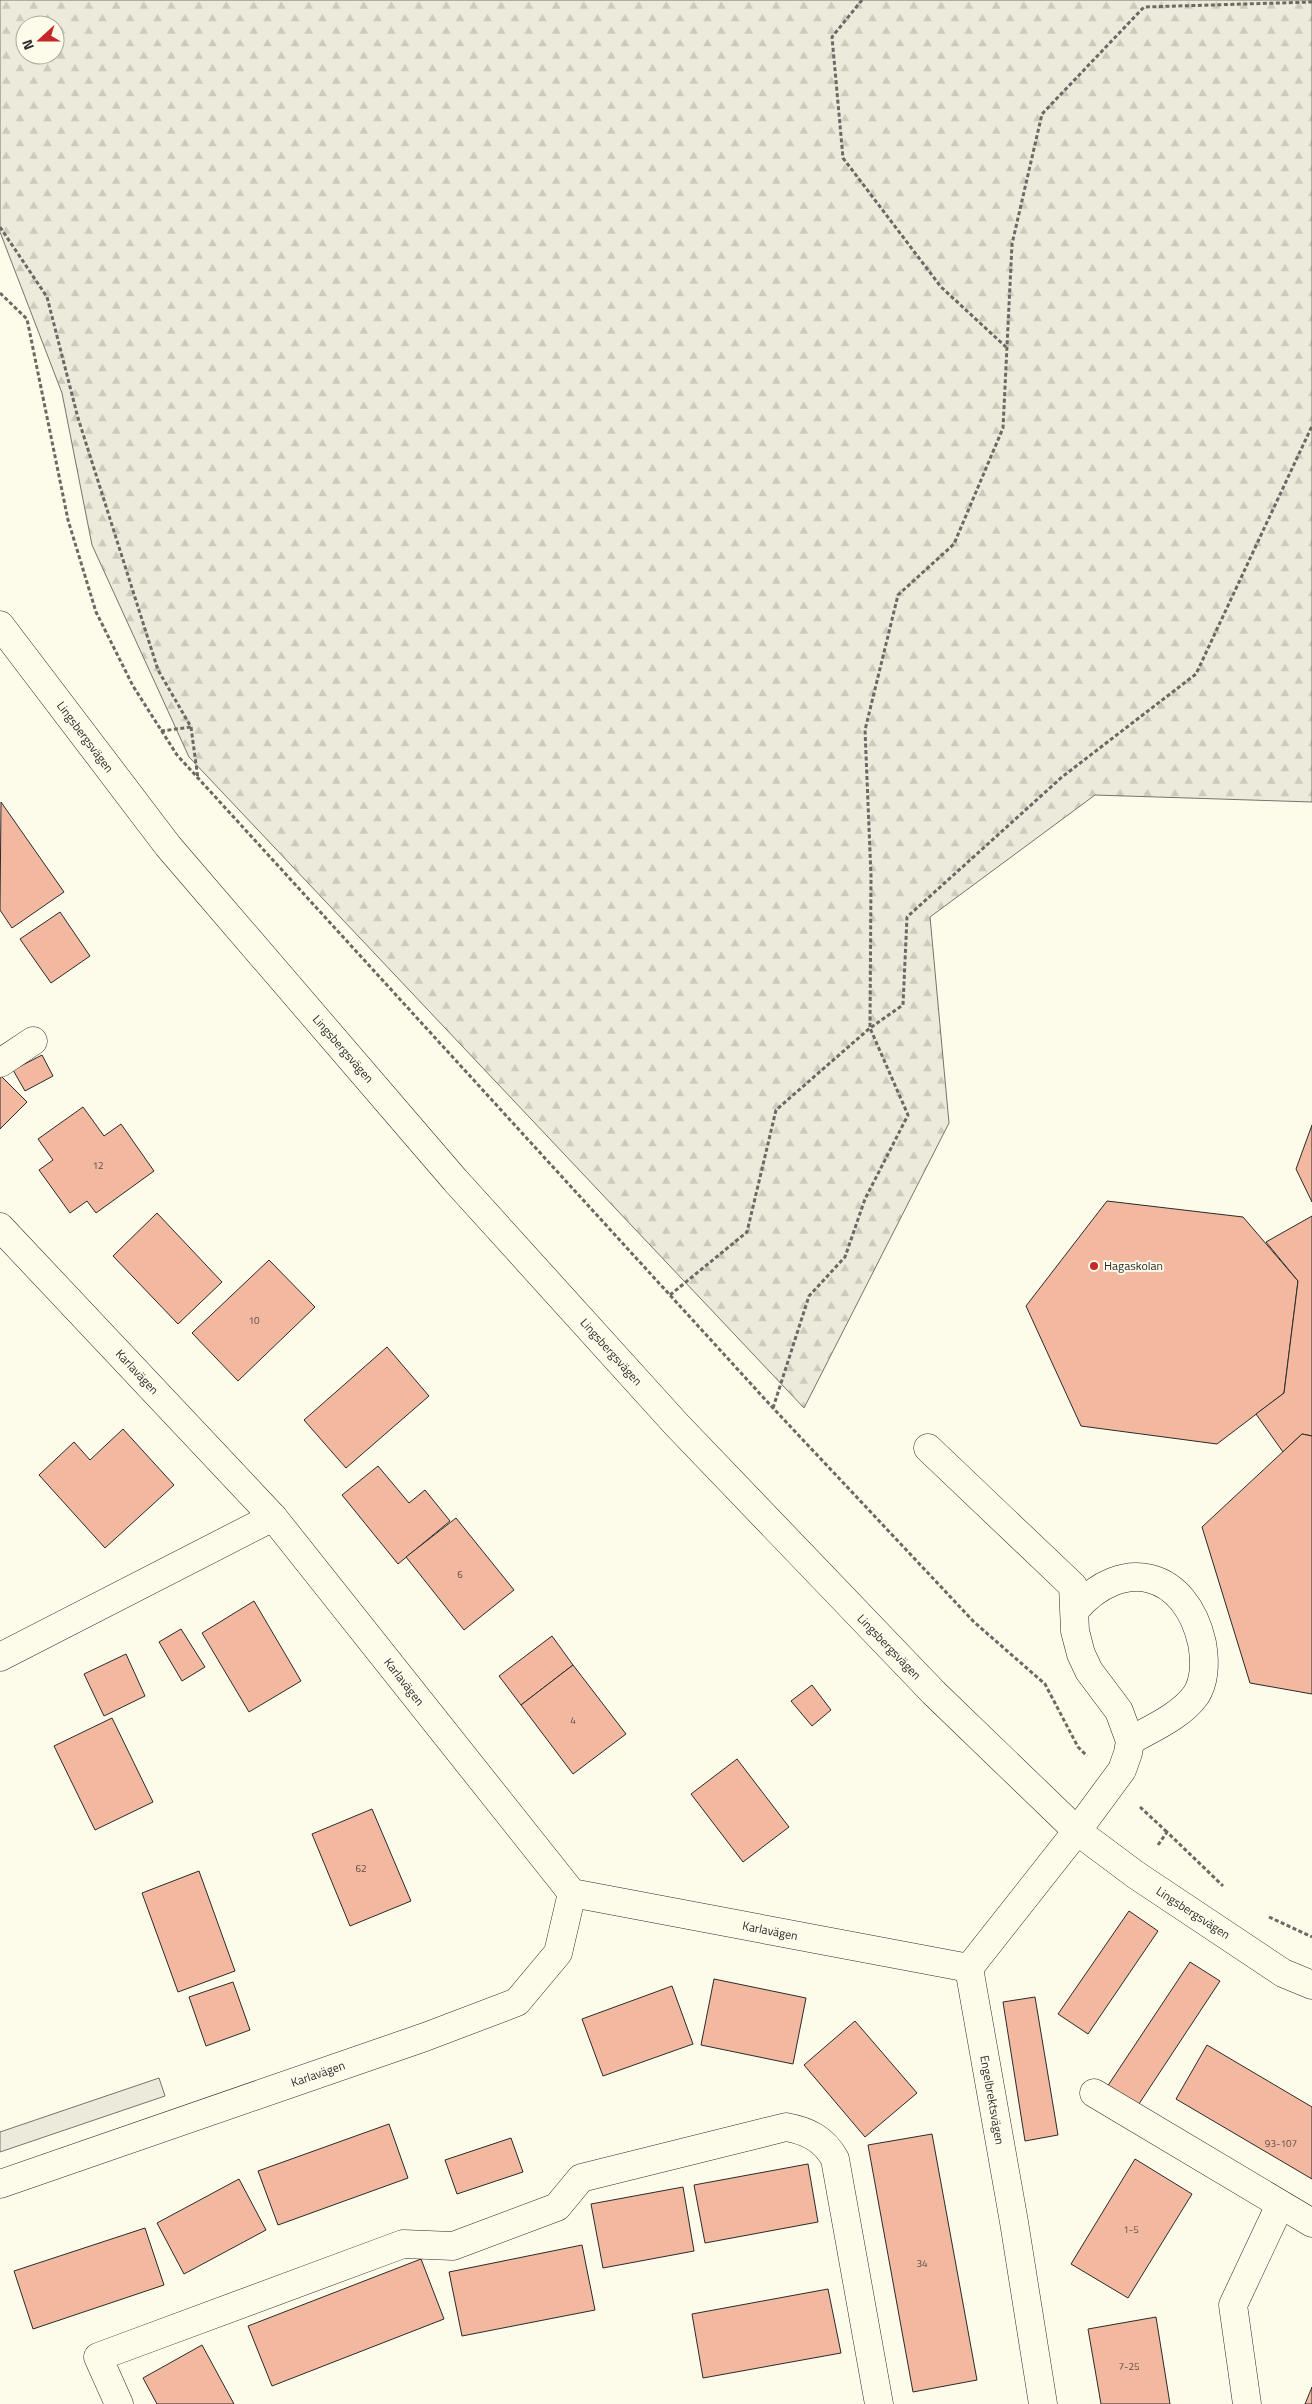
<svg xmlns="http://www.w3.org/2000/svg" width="1312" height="2404" font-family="'Titillium Web',sans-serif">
<defs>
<pattern id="forest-firs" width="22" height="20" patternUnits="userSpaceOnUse" patternTransform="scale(1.25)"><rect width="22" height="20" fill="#ecebdb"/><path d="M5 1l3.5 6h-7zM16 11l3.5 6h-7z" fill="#cbcabc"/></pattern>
</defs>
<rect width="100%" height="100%" fill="#fdfbea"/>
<path fill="url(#forest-firs)" stroke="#74746e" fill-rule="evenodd" d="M0 0H1312V802L1095 795 930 917 949 1123 804 1408 189 757 92 545 62 393 0 232ZM25 25H55V55H25Z"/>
<path fill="#eceadb" stroke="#74746e" d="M159 2078 165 2096 0 2152V2132Z"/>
<g fill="#f2b8a0" stroke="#2b2b2b">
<path d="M1 802 64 892 12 928 0 910Z"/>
<path d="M60 912 90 956 51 983 20 939Z"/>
<path d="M42 1055 53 1076 25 1091 13 1070Z"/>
<path d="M0 1075 27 1102 0 1129Z"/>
<path d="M83 1107 104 1136 121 1124 154 1171 96 1213 87 1201 70 1213 39 1170 53 1160 38 1139Z"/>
<path d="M1312 1125V1202L1296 1169Z"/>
<path d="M1107 1201 1243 1217 1298 1281 1284 1393 1217 1444 1081 1426 1026 1306Z"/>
<path d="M157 1213 222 1282 178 1324 113 1256Z"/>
<path d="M1312 1216V1436L1302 1434 1283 1452 1256 1414 1284 1393 1298 1281 1266 1242Z"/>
<path d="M269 1260 315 1307 238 1381 192 1333Z"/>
<path d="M387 1347 429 1396 346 1468 304 1420Z"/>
<path d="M123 1429 174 1485 105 1548 39 1475 74 1442 90 1460Z"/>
<path d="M1302 1434 1312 1436V1694L1250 1683 1202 1527Z"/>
<path d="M378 1466 409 1503 425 1490 450 1521 398 1564 342 1495Z"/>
<path d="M456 1518 514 1590 464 1630 406 1557Z"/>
<path d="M254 1601 301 1681 249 1712 202 1633Z"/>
<path d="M181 1629 205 1667 182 1681 159 1642Z"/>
<path d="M552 1636 573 1665 521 1705 499 1676Z"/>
<path d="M126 1654 145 1696 104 1716 84 1674Z"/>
<path d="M573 1665 626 1734 573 1774 521 1705Z"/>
<path d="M812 1685 831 1710 812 1726 791 1701Z"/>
<path d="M112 1718 153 1802 95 1830 54 1746Z"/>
<path d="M737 1759 789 1827 743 1862 691 1794Z"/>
<path d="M372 1809 411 1901 350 1926 312 1834Z"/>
<path d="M199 1871 235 1971 178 1992 142 1893Z"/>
<path d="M1129 1911 1158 1931 1088 2034 1058 2014Z"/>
<path d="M1190 1962 1220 1981 1133 2113 1103 2093Z"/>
<path d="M714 1979 806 1998 793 2064 701 2045Z"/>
<path d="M233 1982 250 2030 206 2046 189 1997Z"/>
<path d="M672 1986 693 2044 603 2076 582 2019Z"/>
<path d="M1035 1997 1058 2135 1025 2141 1003 2002Z"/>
<path d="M855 2021 917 2093 865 2137 804 2065Z"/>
<path d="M1207 2045 1312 2107V2179L1176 2099Z"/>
<path d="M389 2124 408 2178 278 2225 258 2171Z"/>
<path d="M932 2134 977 2380 913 2392 868 2145Z"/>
<path d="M511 2138 523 2172 457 2194 445 2160Z"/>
<path d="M1135 2159 1192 2194 1128 2298 1071 2264Z"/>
<path d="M808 2164 818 2222 705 2243 694 2185Z"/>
<path d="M239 2179 266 2230 184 2274 157 2223Z"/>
<path d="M683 2187 694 2251 603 2268 591 2204Z"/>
<path d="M145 2228 164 2285 33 2329 14 2271Z"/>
<path d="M582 2245 595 2310 462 2336 449 2272Z"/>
<path d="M421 2259 444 2319 272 2386 248 2326Z"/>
<path d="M828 2289 841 2353 703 2378 692 2314Z"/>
<path d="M1156 2317 1170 2404H1101L1088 2329Z"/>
<path d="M202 2345 234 2404H157L143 2378Z"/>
<path d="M1312 2387V2404H1305Z"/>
</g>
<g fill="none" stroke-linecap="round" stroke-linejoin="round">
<g stroke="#2b2b2b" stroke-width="29">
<g id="minor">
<path d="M0 625 168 846 455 1180 676 1424 934 1693 1077 1831 1136 1875 1283 1973 1312 1985"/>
<path d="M0 1063 33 1041"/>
<path d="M0 1227 273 1517 572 1893 969 1968"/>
<path d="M928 1448 1073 1586 1075 1631 1081 1654 1089 1671 1119 1711 1130 1741 1128 1753 1122 1770 1077 1831 969 1968 1014 2222 1043 2404"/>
<path d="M1075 1610C1123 1555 1186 1571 1202 1643 1205 1660 1206 1679 1196 1695 1181 1716 1152 1728 1130 1741"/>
<path d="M0 1657 273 1517"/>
<path d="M1094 2093 1312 2223"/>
<path d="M0 2184 425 2037 517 2002 558 1953 572 1893"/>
<path d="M119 2404 98 2357 403 2244 453 2246 557 2207 581 2178 786 2127C808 2131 824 2139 835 2159L879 2404"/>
<path d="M1247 2404 1233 2305 1280 2205"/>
</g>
</g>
<g stroke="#6a6964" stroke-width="3" stroke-dasharray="4 2.5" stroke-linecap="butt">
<path d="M862 0 832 37 843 158 941 287 1006 347"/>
<path d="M0 227 47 297 78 418 158 670 191 727 198 779"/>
<path d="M0 293 27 319 68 520 96 612 133 686 177 755 773 1408 974 1622 1045 1684 1078 1747 1087 1756"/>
<path d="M161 731 191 727"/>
<path d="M670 1295 747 1232 776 1110 870 1028 903 1005 907 917 1062 777 1196 674 1312 426"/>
<path d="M773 1408 809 1296 845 1257 865 1199 908 1115 870 1028 871 876 865 730 898 595 954 544 1003 428 1012 244 1042 114 1144 7 1312 2"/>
<path d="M1140 1807 1167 1832"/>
<path d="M1158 1845 1167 1832 1223 1886"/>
<path d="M1269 1917 1312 1937"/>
</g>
<use href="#minor" stroke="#fdfbea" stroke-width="28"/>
</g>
<circle fill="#c62828" stroke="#fdfbea" stroke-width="2" cx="1094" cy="1266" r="5"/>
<g text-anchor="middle" stroke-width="4" stroke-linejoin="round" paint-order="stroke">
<g font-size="10" fill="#5d4e48">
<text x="98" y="1169">12</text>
<text x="254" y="1324">10</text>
<text x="460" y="1578">6</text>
<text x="573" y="1724">4</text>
<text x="361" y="1872">62</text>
<text x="1281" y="2147">93-107</text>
<text x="1131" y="2233">1-5</text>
<text x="922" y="2267">34</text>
<text x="1129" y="2370">7-25</text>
</g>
<g font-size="12" fill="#2b2b2b" stroke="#fdfbea">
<text transform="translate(85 737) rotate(53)" y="4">Lingsbergsvägen</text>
<text transform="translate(343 1049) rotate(49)" y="4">Lingsbergsvägen</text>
<text transform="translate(611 1352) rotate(48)" y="4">Lingsbergsvägen</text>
<text transform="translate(137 1372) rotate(47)" y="4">Karlavägen</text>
<text transform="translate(889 1647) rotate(46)" y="4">Lingsbergsvägen</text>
<text transform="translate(404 1682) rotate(52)" y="4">Karlavägen</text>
<text transform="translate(1193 1913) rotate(33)" y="4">Lingsbergsvägen</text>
<text transform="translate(770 1931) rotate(11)" y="4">Karlavägen</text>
<text transform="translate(318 2074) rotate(-19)" y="4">Karlavägen</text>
<text transform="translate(992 2100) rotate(80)" y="4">Engelbrektsvägen</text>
</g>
<g font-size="12" fill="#2b2b2b" stroke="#fdfbea" text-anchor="start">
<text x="1104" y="1270">Hagaskolan</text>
</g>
</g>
<g transform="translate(40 40) rotate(249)"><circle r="24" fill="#fdfbea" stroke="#a9a89e"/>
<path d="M0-4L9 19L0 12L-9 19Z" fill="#c62828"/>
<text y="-8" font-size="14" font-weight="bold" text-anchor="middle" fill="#2b2b2b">N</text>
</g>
</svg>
